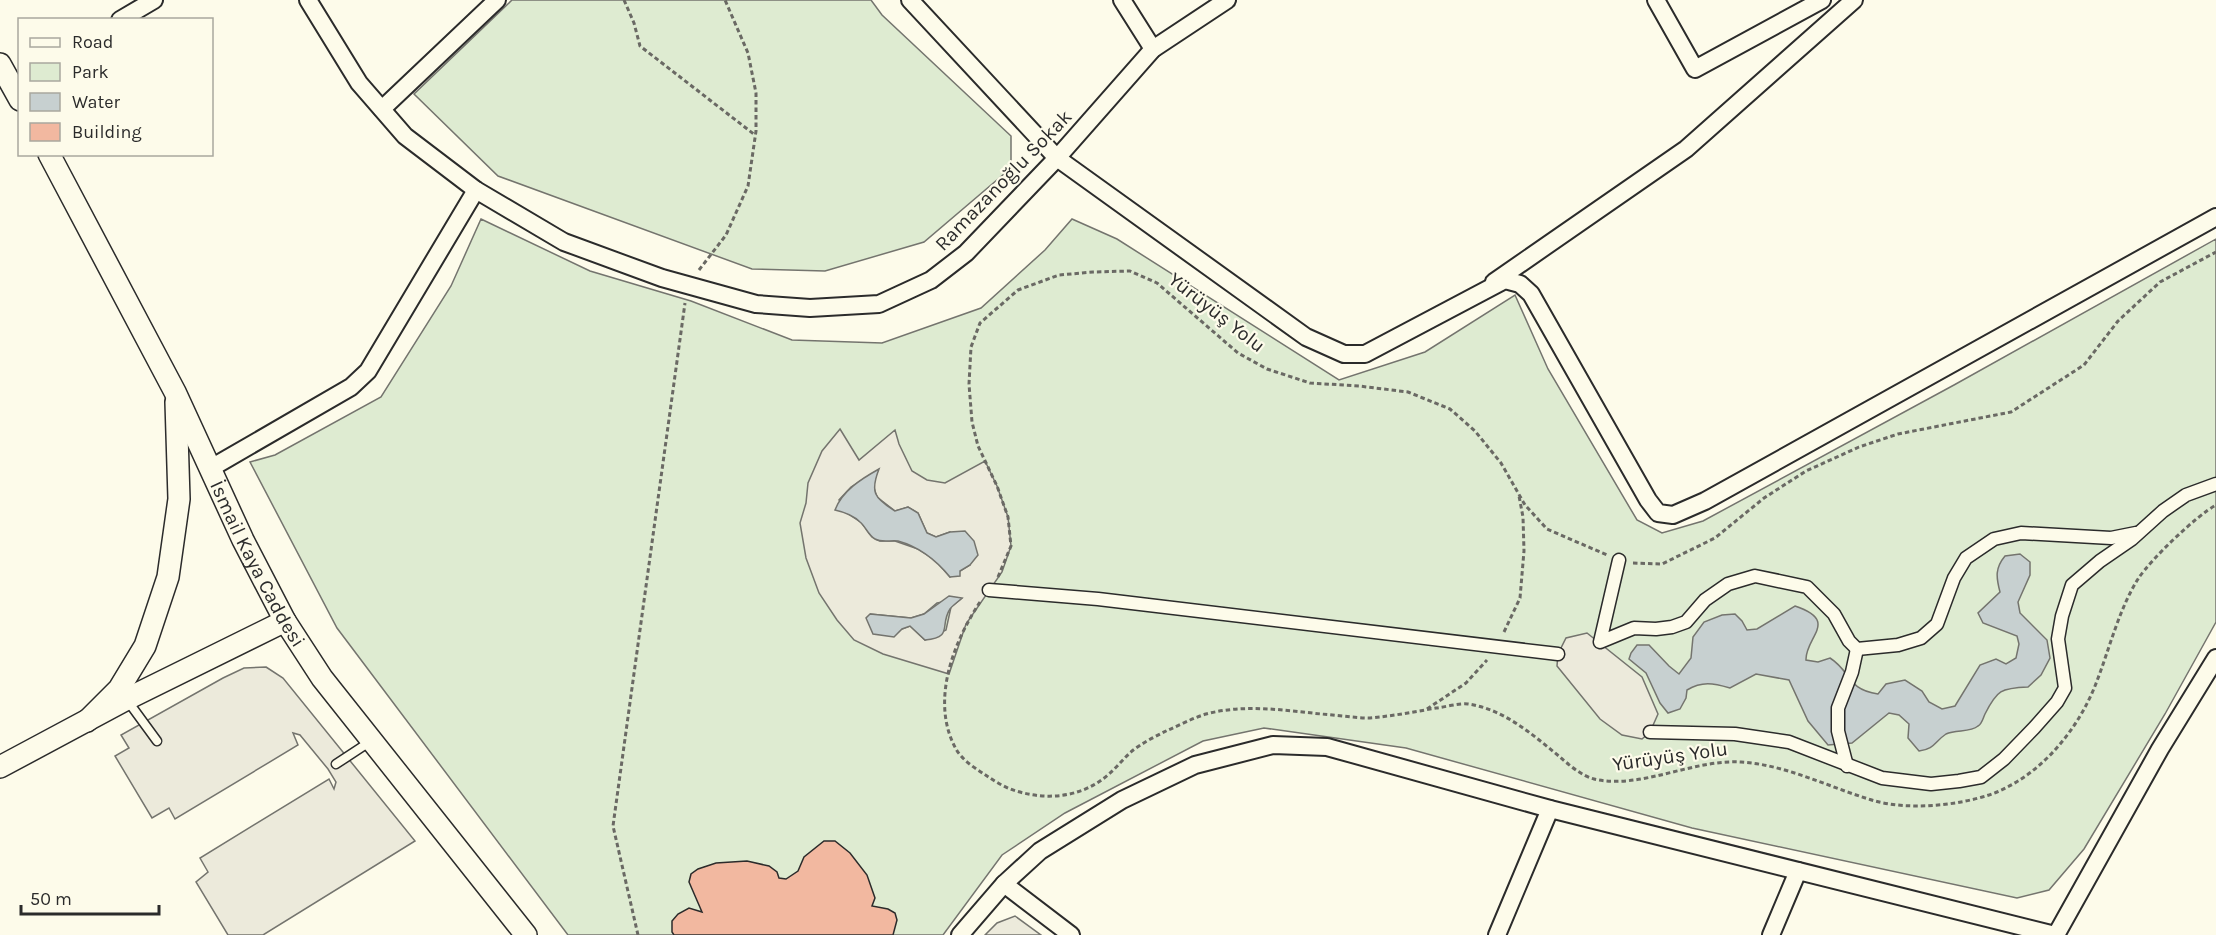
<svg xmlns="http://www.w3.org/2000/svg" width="2216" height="935" font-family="Karla,sans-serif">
<rect width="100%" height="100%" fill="#fdfbea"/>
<g fill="#deebd1" stroke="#74746e" stroke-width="1.5">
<path d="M512 0H871L882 15 1011 136V168L924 242 825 271 752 269 498 176 414 94Z"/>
<path d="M481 219 590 271 691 301 792 340 882 343 981 308 1045 250 1072 219 1117 239 1339 380 1425 352 1515 295 1548 369 1637 520 1662 533 1703 521 1954 385 2216 239V622L2165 714 2084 849 2049 890 2017 898 1692 828 1406 748 1264 728 1203 741 1065 813 1002 855 943 935H568L337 628 250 462 275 455 381 397 451 286Z"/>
</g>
<g fill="#eceadb" stroke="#74746e" stroke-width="1.5" fill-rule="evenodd">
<path d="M840 429 859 460 895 430 899 444 912 471 927 480 945 483 985 461 997 486 1008 517 1011 546 1002 572 966 624 949 674 883 654 854 640 837 620 819 593 806 558 800 523 806 503 808 483 822 451ZM878 470 873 485 877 497 895 511 908 507 918 513 927 533 936 537 950 532 970 565 950 577 936 561 918 549 895 541H880L872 537 861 522 845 512 839 500 851 487ZM961 599 951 607 946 630 925 640 910 626 902 629 870 614 911 618 924 614 937 603Z"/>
<path d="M1587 633 1642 677 1658 714 1650 732 1642 739 1622 735 1600 719 1557 666 1558 654 1566 638Z"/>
<path d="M266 667 283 678 415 841 263 935H228L196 882 208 872 200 858 329 779 334 789 336 782 328 769 300 735 293 733 298 745 175 819 169 808 152 818 115 756 129 748 121 735 223 678 244 668Z"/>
<path d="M1015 916 1041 935H985L997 923Z"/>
</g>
<g fill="#c7d0d0" stroke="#74746e" stroke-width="1.5">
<path d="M879 469C870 492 874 498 895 511L908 507 918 513 927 533 936 537 950 532 965 531 974 541 978 555 970 565 960 571V576L950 577C936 560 920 547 898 541 890 540 882 543 875 539 868 535 866 527 860 522 853 515 844 512 835 510 842 491 861 479 879 469Z"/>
<path d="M2020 554 2030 562V575L2018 602 2020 613 2047 640 2050 658 2041 675 2028 687C2001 688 1997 690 1985 714 1983 718 1982 724 1978 726 1970 733 1956 729 1946 734 1934 742 1935 749 1919 751L1908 738 1909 724 1899 715 1889 713 1852 743 1828 745 1808 721 1789 680 1756 674 1730 688C1713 683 1702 681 1687 690L1686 698 1680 709 1668 713 1660 703 1646 673 1629 659 1631 653 1637 645H1649L1669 666 1679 674 1691 658 1693 637 1704 622 1722 615 1735 614 1742 621 1747 630 1757 629 1795 606C1840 621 1805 637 1806 660L1818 662 1830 658C1852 672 1846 689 1878 694L1886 684 1905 680 1922 691 1929 702 1942 709 1955 706 1980 665 1996 659 2006 664 2016 658 2019 644 2017 636 1983 623 1978 613 2000 592C1996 577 1995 568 2005 556Z"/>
<path d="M949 596 962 598C958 602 953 605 950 609 939 626 954 637 925 640L910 626 902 629 894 637 873 634 866 618 870 614 911 618 924 614Z"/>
</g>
<path fill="#f2b8a0" stroke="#2b2b2b" stroke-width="1.5" d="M824 841H835L850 853 867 875 875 898 872 906 888 909 895 913 897 920 893 935H674L672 932V921L678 914 689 908 702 912 689 882 691 874 698 869 716 863 747 861 769 866 777 872 779 878 786 879 798 871 804 857Z"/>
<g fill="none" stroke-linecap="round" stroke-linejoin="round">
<g stroke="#2b2b2b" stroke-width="11">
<g id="service">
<path d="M127 700 157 741"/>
<path d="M336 764 371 741"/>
</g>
</g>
<g stroke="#2b2b2b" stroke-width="15">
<g id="pedestrian">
<path d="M1619 560 1600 642 1634 628 1656 629 1672 627 1686 622 1705 600 1728 584 1755 576 1807 587 1834 614 1849 641 1857 649 1898 645 1921 638 1937 624 1954 578 1966 558 1994 539 2021 533 2111 538 2136 533"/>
<path d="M989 590 1098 599 1558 654"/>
<path d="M1650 732 1735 734 1789 742 1882 778 1931 784 1959 781 1981 777 2004 759 2034 728 2057 702 2065 688 2058 639 2062 616 2072 585 2100 561 2132 539 2163 511 2186 495 2216 484"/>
<path d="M1847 766 1838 731V708L1852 672 1857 649"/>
</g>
</g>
<g stroke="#2b2b2b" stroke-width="20">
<g id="minor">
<path d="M308 0 359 83 405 136 476 190 564 242 662 278 756 304 810 308 879 304 931 280 966 253 1057 158 1153 49 1227 0"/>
<path d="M910 0 1057 158 1306 337 1344 354H1365L1505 280 1520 284 1531 294 1648 500 1658 513 1673 515 1705 501 2216 217"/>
<path d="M1122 0 1153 49"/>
<path d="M1656 0 1695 69 1822 0"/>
<path d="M120 20 154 0"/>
<path d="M382 109 497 0"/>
<path d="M1494 282 1686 149 1854 0"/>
<path d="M211 468 351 387 368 371 476 190"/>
<path d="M1004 884 1071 935"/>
<path d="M960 935 1004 884 1040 851 1122 800 1195 765 1273 745 1327 747 1550 809 2055 935"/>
<path d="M1497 935 1550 809"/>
<path d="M1771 935 1798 871"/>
<path d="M2056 935 2160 749 2216 658"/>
</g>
</g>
<g stroke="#2b2b2b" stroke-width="24">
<g id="tertiary">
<path d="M0 64 20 100"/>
<path id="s1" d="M49 154 175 392 243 540 285 621 322 678 526 935"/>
<path d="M87 721 119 689 145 646 168 577 179 499 176 402"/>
<path d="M0 767 127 699 285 621"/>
</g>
</g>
<g stroke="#6a6964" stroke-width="3" stroke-dasharray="4.5 3" stroke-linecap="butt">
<path d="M624 0 634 23 640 46 755 135"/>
<path d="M699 270 726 235 748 186 756 131V93L748 53 725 0"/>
<path d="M1633 563 1662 564 1715 538 1764 498 1806 471 1859 447 1898 434 2011 412 2084 365 2118 321 2160 282 2216 252"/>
<path d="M998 577 1011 546 1008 517 997 486 978 446 972 422 969 384 971 347 980 323 1018 290 1059 275 1093 272 1130 271 1157 283 1238 353 1267 369 1310 383 1359 386 1408 392 1450 409 1475 431 1501 463 1525 505 1547 529 1607 555"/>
<path d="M980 602C953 643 930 702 956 749 962 760 976 769 987 776 996 782 1006 788 1016 791 1049 801 1083 797 1109 774 1117 767 1124 758 1132 751 1142 743 1156 736 1168 730 1180 725 1193 718 1206 714 1244 704 1283 710 1321 714 1337 715 1354 718 1370 718 1392 716 1414 712 1436 708 1446 707 1458 703 1468 704 1504 709 1533 735 1560 757 1569 765 1582 776 1594 779 1640 790 1693 759 1741 762 1788 765 1830 788 1875 801 1909 810 1955 806 1989 795 2038 778 2076 733 2095 686 2109 651 2118 611 2138 579 2151 559 2196 516 2216 505"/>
<path d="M1504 632 1520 598 1524 551 1523 517 1519 496"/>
<path d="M1427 709 1466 683 1487 660"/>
<path d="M638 935 613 826 685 303"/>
</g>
<use href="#service" stroke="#fdfbea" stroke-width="8"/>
<use href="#pedestrian" stroke="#fdfbea" stroke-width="12"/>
<use href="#minor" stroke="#fdfbea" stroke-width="16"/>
<use href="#tertiary" stroke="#fdfbea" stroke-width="21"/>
</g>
<g text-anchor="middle" stroke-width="4.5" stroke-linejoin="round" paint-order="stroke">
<g font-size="20" fill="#2b2b2b" stroke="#fdfbea">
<text transform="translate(1003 180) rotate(-46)" y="7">Ramazanoğlu Sokak</text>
<text transform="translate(1217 312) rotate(38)" y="7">Yürüyüş Yolu</text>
<text dy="7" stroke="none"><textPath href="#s1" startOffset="460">İsmail Kaya Caddesi</textPath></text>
<text transform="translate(1670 756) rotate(-8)" y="7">Yürüyüş Yolu</text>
</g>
</g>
<rect x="18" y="18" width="195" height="138" fill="#fdfbea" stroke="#a9a89e" stroke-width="1.5"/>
<rect x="30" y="38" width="30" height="9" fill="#fdfbea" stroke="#a9a89e" stroke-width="1.5"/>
<text x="72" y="48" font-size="18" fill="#2b2b2b">Road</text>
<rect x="30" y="63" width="30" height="18" fill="#deebd1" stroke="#a9a89e" stroke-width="1.5"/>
<text x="72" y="78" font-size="18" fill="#2b2b2b">Park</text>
<rect x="30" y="93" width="30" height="18" fill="#c7d0d0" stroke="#a9a89e" stroke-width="1.5"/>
<text x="72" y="108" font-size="18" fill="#2b2b2b">Water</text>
<rect x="30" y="123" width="30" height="18" fill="#f2b8a0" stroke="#a9a89e" stroke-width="1.5"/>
<text x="72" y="138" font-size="18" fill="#2b2b2b">Building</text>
<path d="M21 905v9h138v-9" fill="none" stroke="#2b2b2b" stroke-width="3"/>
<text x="30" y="905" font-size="18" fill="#2b2b2b" stroke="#fdfbea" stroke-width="4.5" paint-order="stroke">50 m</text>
</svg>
